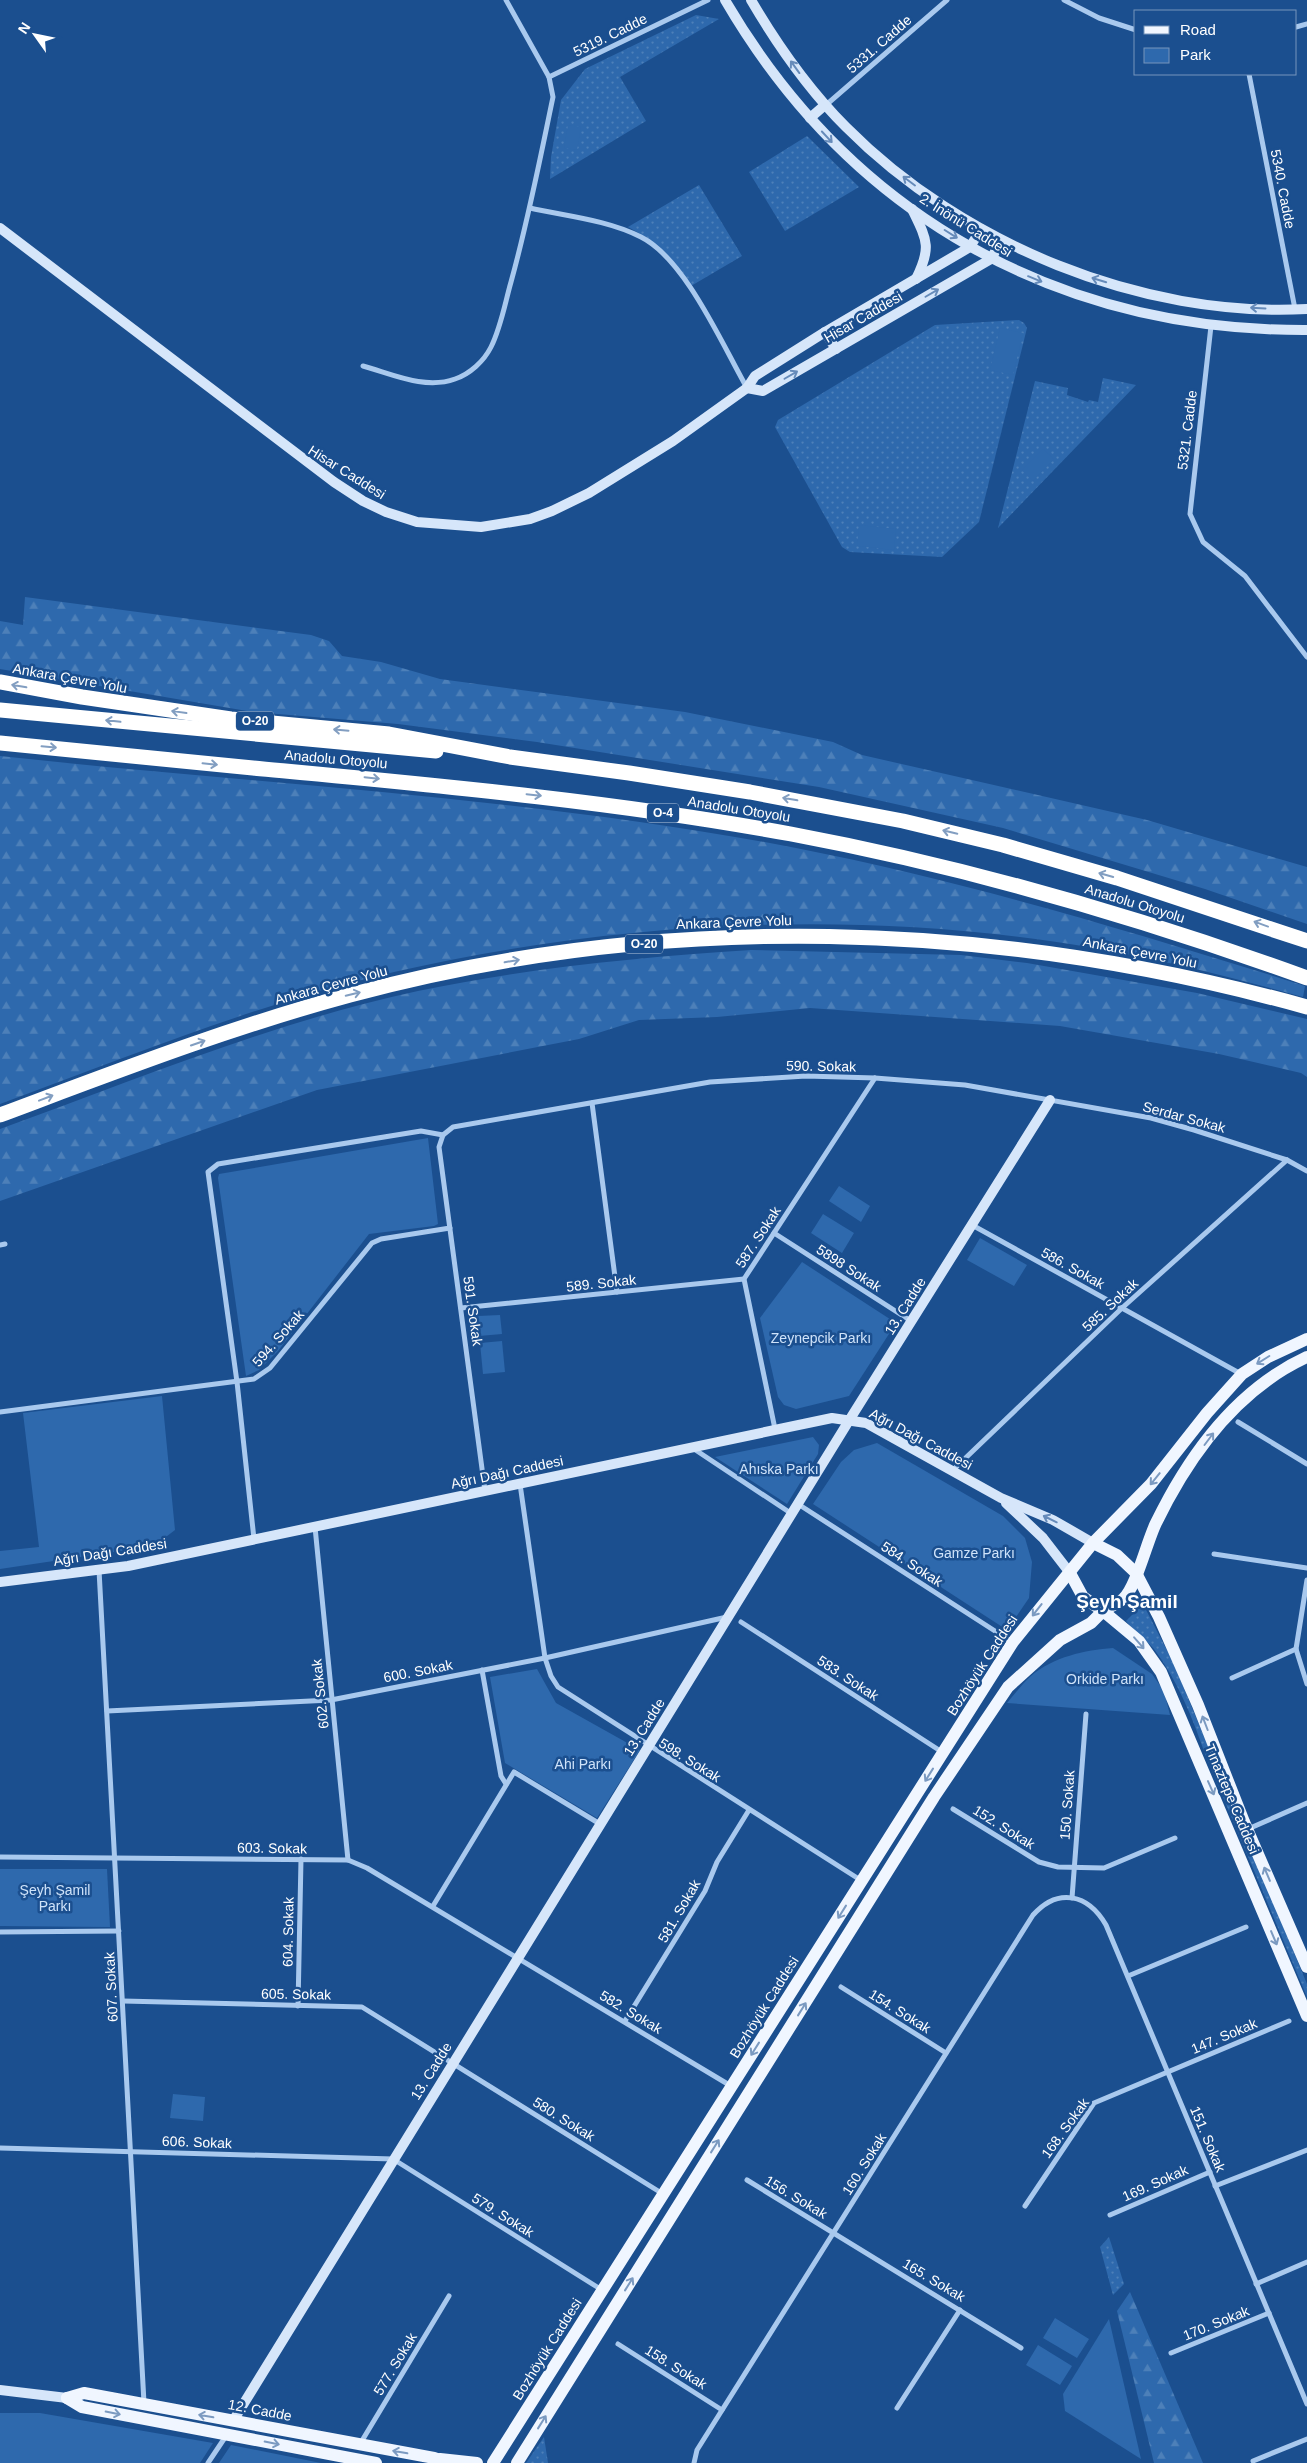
<svg xmlns="http://www.w3.org/2000/svg" width="1307" height="2463" font-family="Helvetica,sans-serif">
<defs>
<pattern id="grass-dots" width="8" height="8" patternUnits="userSpaceOnUse" patternTransform="scale(1.25)"><rect width="8" height="8" fill="#2e69ad"/><path d="M2 2h.1M6 6h.1" fill="none" stroke="#4d80b9" stroke-width="1.8" stroke-linecap="round"/></pattern>
<pattern id="forest-firs" width="22" height="20" patternUnits="userSpaceOnUse" patternTransform="scale(1.25)"><rect width="22" height="20" fill="#2e69ad"/><path d="M5 1l3.5 6h-7zM16 11l3.5 6h-7z" fill="#4d80b9"/></pattern>
</defs>
<rect width="100%" height="100%" fill="#1b4f8f"/>
<g fill="url(#grass-dots)">
<path d="M696 15 719 19 620 77 646 121 550 179 551 157 561 100 585 69Z"/>
<path d="M807 136 859 187 785 231 749 172Z"/>
<path d="M699 185 742 256 691 286C674 259 656 242 628 227Z"/>
<path d="M1019 320 1024 323 1027 328 979 522 942 557 850 552 842 547 775 427 778 420 935 325Z"/>
<path d="M1103 378 1136 385 998 528 1035 381 1068 388 1067 395 1088 402 1089 400 1098 402Z"/>
<path d="M1143 1604 1173 1662 1307 1984V1997L1205 1754C1193 1719 1177 1679 1154 1649 1145 1639 1134 1631 1126 1621Z"/>
<path d="M1109 2237 1124 2284 1113 2295 1100 2247Z"/>
<path d="M544 2437 548 2463H526Z"/>
</g>
<g fill="url(#forest-firs)">
<path d="M25 597 311 635 329 641 342 656 381 662 440 679 685 712 833 742 862 755 1147 820 1307 867V924L1205 889 1003 828 819 787 537 742 398 724 253 712 0 669V621L23 625Z"/>
<path d="M0 756C265 785 533 797 796 848 969 882 1137 933 1305 986L1303 997C1234 978 1165 960 1094 948 864 908 621 920 394 972 259 1003 130 1056 0 1104Z"/>
<path d="M751 950 961 955 1027 963 1197 993 1307 1019V1077L1301 1073 1219 1054 1060 1026 810 1008 717 1017 639 1020 579 1039 317 1090 0 1201V1129C138 1079 274 1022 418 991 528 968 640 957 751 950Z"/>
<path d="M1130 2292 1203 2463H1154L1117 2311Z"/>
</g>
<g fill="#2e69ad">
<path d="M568 125 581 127 577 150 564 148Z"/>
<path d="M1000 328 1023 333 1013 375 990 370Z"/>
<path d="M1043 449 1054 459 1033 481 1022 470Z"/>
<path d="M859 525 896 529 894 550 857 546Z"/>
<path d="M428 1138 438 1224 434 1226 369 1234 278 1351 259 1370 246 1376 218 1178 219 1174Z"/>
<path d="M839 1186 870 1206 861 1222 829 1201Z"/>
<path d="M823 1214 854 1233 842 1253 811 1233Z"/>
<path d="M980 1238 1027 1265 1014 1286 967 1260Z"/>
<path d="M802 1262 896 1323 849 1396 796 1409 784 1405 778 1397 760 1318Z"/>
<path d="M500 1315 502 1334 479 1336 478 1316Z"/>
<path d="M502 1341 505 1372 483 1374 480 1343Z"/>
<path d="M162 1396 175 1530 154 1546 0 1569V1551L39 1547 23 1413Z"/>
<path d="M813 1437 819 1445 818 1454 787 1504 715 1457Z"/>
<path d="M877 1443 1003 1516 1025 1538 1032 1562 1029 1598 1007 1630 813 1504 841 1462 854 1450Z"/>
<path d="M1113 1648 1152 1674 1164 1691 1170 1715 1007 1703C1015 1694 1022 1684 1031 1676 1053 1657 1085 1650 1113 1648Z"/>
<path d="M537 1669 556 1703 640 1750 597 1818 505 1763 490 1677Z"/>
<path d="M0 1869H107L110 1927 0 1926Z"/>
<path d="M173 2094 205 2097 203 2121 170 2118Z"/>
<path d="M1055 2318 1089 2339 1077 2358 1043 2338Z"/>
<path d="M1109 2319 1141 2459 1065 2411 1063 2394Z"/>
<path d="M1038 2345 1072 2366 1060 2385 1026 2365Z"/>
<path d="M0 2413H40L213 2443 200 2463H0Z"/>
<path d="M231 2445 321 2463H219Z"/>
</g>
<g fill="none" stroke-linecap="round" stroke-linejoin="round">
<g stroke="#a9c9ee" stroke-width="5">
<path d="M1064 0 1099 18 1136 30"/>
<path d="M1296 27 1307 24"/>
<path d="M1249 74 1295 309"/>
<path d="M549 77 708 0"/>
<path d="M826 105 947 0"/>
<path d="M530 208C566 216 608 220 641 237 685 259 722 344 747 388"/>
<path d="M1211 326 1190 514 1203 542 1245 576 1307 657"/>
<path d="M363 366C392 374 425 390 455 379 470 374 484 361 491 347 501 327 505 303 511 282 528 221 540 159 553 97L549 77 506 0"/>
<path d="M592 1103 617 1292"/>
<path d="M443 1135 453 1127 710 1082 806 1076 875 1078 965 1085 1151 1118 1194 1130 1287 1160 1307 1171"/>
<path d="M443 1135 439 1147 485 1491"/>
<path d="M972 1225 1241 1374"/>
<path d="M774 1233 911 1321"/>
<path d="M0 1245 5 1244"/>
<path d="M461 1308 744 1279"/>
<path d="M0 1412 254 1379 270 1368 372 1243 381 1239 450 1228"/>
<path d="M1238 1422 1307 1464"/>
<path d="M775 1429 744 1279 875 1078"/>
<path d="M694 1449 792 1514"/>
<path d="M953 1470 1122 1308 1287 1160"/>
<path d="M520 1484 545 1658 551 1676 558 1687 862 1881"/>
<path d="M798 1504 1012 1642"/>
<path d="M315 1527 348 1860"/>
<path d="M254 1539 237 1382 208 1172 218 1164 421 1131 443 1135"/>
<path d="M1214 1554 1307 1568"/>
<path d="M99 1570 144 2403"/>
<path d="M1307 1580 1296 1649 1307 1684"/>
<path d="M741 1622 942 1752"/>
<path d="M482 1670 501 1776 506 1784"/>
<path d="M1232 1678 1296 1649"/>
<path d="M107 1711 331 1700 545 1658 727 1617"/>
<path d="M953 1809 1039 1862 1058 1867 1104 1868 1175 1838"/>
<path d="M1248 1829 1307 1803"/>
<path d="M0 1857 348 1860 367 1868 731 2086"/>
<path d="M1072 1898 1086 1714"/>
<path d="M433 1906 514 1772 600 1824"/>
<path d="M0 1932 119 1931"/>
<path d="M1128 1976 1246 1927"/>
<path d="M841 1987 946 2053"/>
<path d="M123 2001 362 2007 663 2194"/>
<path d="M298 2006 301 1859"/>
<path d="M625 2021 705 1891 717 1862 749 1810"/>
<path d="M0 2148 393 2159 602 2290"/>
<path d="M747 2180 1021 2348"/>
<path d="M1215 2186 1307 2150"/>
<path d="M1025 2206 1094 2103 1289 2021"/>
<path d="M1110 2215 1210 2172"/>
<path d="M1256 2284 1307 2262"/>
<path d="M618 2344 722 2410"/>
<path d="M1171 2353 1269 2313"/>
<path d="M897 2408 960 2310"/>
<path d="M360 2444 449 2296"/>
<path d="M1253 2461 1307 2439"/>
<path d="M208 2463 226 2436"/>
<path d="M694 2463 697 2450 1033 1915C1058 1887 1088 1894 1106 1925L1307 2404"/>
</g>
<g stroke="#d6e6fa" stroke-width="10">
<path d="M725 0C851 216 1058 331 1307 330"/>
<path d="M751 0C778 46 808 89 846 127 962 244 1141 318 1307 309"/>
<path d="M810 118 825 105"/>
<path d="M912 209C927 240 932 247 916 279"/>
<path d="M0 228 334 482 363 501 386 512 417 522 481 527 530 519 552 511 589 493 673 441 747 388 755 376 825 332 970 247 981 229"/>
<path d="M825 332 836 349"/>
<path d="M747 388 763 391 991 259 1001 241"/>
<path d="M1006 1503 1043 1538 1070 1573"/>
<path d="M0 1582 128 1566 832 1418 866 1423 1001 1498 1053 1520 1093 1543"/>
<path d="M0 2390 67 2398"/>
<path d="M233 2421 850 1419 1050 1100"/>
</g>
<g stroke="#f0f6ff" stroke-width="12">
<path d="M1093 1543 1151 1484 1207 1413 1242 1374 1268 1357 1307 1339"/>
<path d="M1070 1573 1083 1597 1103 1611C1109 1607 1117 1604 1123 1599 1136 1588 1147 1541 1156 1523 1189 1455 1237 1389 1307 1357"/>
<path d="M67 2398 84 2393 434 2458 448 2463"/>
<path d="M67 2398 82 2407 376 2463"/>
<path d="M440 2459 477 2463"/>
<path d="M493 2463 1013 1642 1093 1543 1117 1555 1136 1573 1159 1617 1198 1705 1244 1822 1307 1967"/>
<path d="M517 2463 934 1797 1008 1687 1060 1640 1091 1623 1103 1611 1139 1641 1161 1672 1307 2016"/>
</g>
<g stroke="#fff" stroke-width="15">
<path d="M0 682 82 697 231 719 389 734 510 757 629 773 750 792 903 821 1003 845 1117 878 1307 941"/>
<path d="M0 710 436 751"/>
<path d="M0 743C84 751 169 760 253 768 433 785 613 801 791 834 967 867 1139 917 1307 978"/>
<path d="M0 1115C115 1072 231 1027 350 995 666 910 993 920 1307 1007"/>
</g>
</g>
<defs><path id="oneway-shaft" d="M-6 0H5M1.5-3L5.5 0L1.5 3" fill="none" stroke-width="1.6" stroke-linecap="round" stroke-linejoin="round" transform="scale(1.25)"/></defs>
<g stroke="#668bba">
<use href="#oneway-shaft" transform="translate(795 67) rotate(-126)"/>
<use href="#oneway-shaft" transform="translate(827 137) rotate(47)"/>
<use href="#oneway-shaft" transform="translate(909 181) rotate(-143)"/>
<use href="#oneway-shaft" transform="translate(951 234) rotate(32)"/>
<use href="#oneway-shaft" transform="translate(1035 279) rotate(22)"/>
<use href="#oneway-shaft" transform="translate(1099 280) rotate(-163)"/>
<use href="#oneway-shaft" transform="translate(932 293) rotate(-30)"/>
<use href="#oneway-shaft" transform="translate(1258 308) rotate(-177)"/>
<use href="#oneway-shaft" transform="translate(791 375) rotate(-30)"/>
<use href="#oneway-shaft" transform="translate(1050 1519) rotate(-154)"/>
</g>
<g stroke="#829ec1">
<use href="#oneway-shaft" transform="translate(19 686) rotate(-170)"/>
<use href="#oneway-shaft" transform="translate(179 712) rotate(-172)"/>
<use href="#oneway-shaft" transform="translate(113 721) rotate(-174)"/>
<use href="#oneway-shaft" transform="translate(341 730) rotate(-175)"/>
<use href="#oneway-shaft" transform="translate(49 747) rotate(5)"/>
<use href="#oneway-shaft" transform="translate(210 764) rotate(6)"/>
<use href="#oneway-shaft" transform="translate(372 778) rotate(6)"/>
<use href="#oneway-shaft" transform="translate(534 795) rotate(6)"/>
<use href="#oneway-shaft" transform="translate(790 799) rotate(-170)"/>
<use href="#oneway-shaft" transform="translate(950 832) rotate(-167)"/>
<use href="#oneway-shaft" transform="translate(1106 875) rotate(-164)"/>
<use href="#oneway-shaft" transform="translate(1261 924) rotate(-160)"/>
<use href="#oneway-shaft" transform="translate(512 961) rotate(-10)"/>
<use href="#oneway-shaft" transform="translate(353 994) rotate(-14)"/>
<use href="#oneway-shaft" transform="translate(198 1043) rotate(-19)"/>
<use href="#oneway-shaft" transform="translate(46 1098) rotate(-21)"/>
</g>
<g stroke="#7b9ac1">
<use href="#oneway-shaft" transform="translate(1263 1360) rotate(148)"/>
<use href="#oneway-shaft" transform="translate(1209 1439) rotate(-53)"/>
<use href="#oneway-shaft" transform="translate(1155 1479) rotate(129)"/>
<use href="#oneway-shaft" transform="translate(1037 1610) rotate(128)"/>
<use href="#oneway-shaft" transform="translate(1139 1643) rotate(49)"/>
<use href="#oneway-shaft" transform="translate(1205 1723) rotate(-111)"/>
<use href="#oneway-shaft" transform="translate(929 1775) rotate(122)"/>
<use href="#oneway-shaft" transform="translate(1211 1788) rotate(66)"/>
<use href="#oneway-shaft" transform="translate(1267 1874) rotate(-113)"/>
<use href="#oneway-shaft" transform="translate(842 1912) rotate(122)"/>
<use href="#oneway-shaft" transform="translate(1274 1938) rotate(67)"/>
<use href="#oneway-shaft" transform="translate(802 2009) rotate(-58)"/>
<use href="#oneway-shaft" transform="translate(755 2049) rotate(122)"/>
<use href="#oneway-shaft" transform="translate(715 2146) rotate(-58)"/>
<use href="#oneway-shaft" transform="translate(629 2284) rotate(-58)"/>
<use href="#oneway-shaft" transform="translate(113 2413) rotate(11)"/>
<use href="#oneway-shaft" transform="translate(206 2416) rotate(-170)"/>
<use href="#oneway-shaft" transform="translate(542 2422) rotate(-58)"/>
<use href="#oneway-shaft" transform="translate(272 2443) rotate(11)"/>
<use href="#oneway-shaft" transform="translate(400 2452) rotate(-170)"/>
</g>
<g text-anchor="middle" stroke-width="5" stroke-linejoin="round" paint-order="stroke">
<g fill="#1b4f8f" stroke="#bbcadd" stroke-width="1">
<rect x="236" y="711.5" width="38" height="19" rx="4"/>
<rect x="647" y="803.5" width="32" height="19" rx="4"/>
<rect x="625" y="934.5" width="38" height="19" rx="4"/>
</g>
<g font-size="12" font-weight="bold" fill="#fff">
<text x="255" y="725">O-20</text>
<text x="663" y="817">O-4</text>
<text x="644" y="948">O-20</text>
</g>
<g font-size="14" fill="#fff" stroke="#1b4f8f">
<text transform="translate(610 35) rotate(-26)" y="5">5319. Cadde</text>
<text transform="translate(879 44) rotate(-41)" y="5">5331. Cadde</text>
<text transform="translate(1283 189) rotate(79)" y="5">5340. Cadde</text>
<text transform="translate(966 225) rotate(32)" y="5">2. İnönü Caddesi</text>
<text transform="translate(863 317) rotate(-30)" y="5">Hisar Caddesi</text>
<text transform="translate(1187 430) rotate(-83)" y="5">5321. Cadde</text>
<text transform="translate(347 472) rotate(32)" y="5">Hisar Caddesi</text>
<text transform="translate(70 678) rotate(10)" y="5">Ankara Çevre Yolu</text>
<text transform="translate(336 759) rotate(5)" y="5">Anadolu Otoyolu</text>
<text transform="translate(739 809) rotate(9)" y="5">Anadolu Otoyolu</text>
<text transform="translate(1135 903) rotate(17)" y="5">Anadolu Otoyolu</text>
<text transform="translate(734 922) rotate(-2)" y="5">Ankara Çevre Yolu</text>
<text transform="translate(1140 952) rotate(11)" y="5">Ankara Çevre Yolu</text>
<text transform="translate(331 985) rotate(-15)" y="5">Ankara Çevre Yolu</text>
<text transform="translate(821 1066) rotate(1)" y="5">590. Sokak</text>
<text transform="translate(1184 1117) rotate(15)" y="5">Serdar Sokak</text>
<text transform="translate(758 1237) rotate(-57)" y="5">587. Sokak</text>
<text transform="translate(849 1268) rotate(33)" y="5">5898 Sokak</text>
<text transform="translate(1073 1268) rotate(29)" y="5">586. Sokak</text>
<text transform="translate(601 1283) rotate(-6)" y="5">589. Sokak</text>
<text transform="translate(1110 1305) rotate(-43)" y="5">585. Sokak</text>
<text transform="translate(905 1306) rotate(-58)" y="5">13. Cadde</text>
<text transform="translate(473 1311) rotate(82)" y="5">591. Sokak</text>
<text transform="translate(278 1338) rotate(-49)" y="5">594. Sokak</text>
<text transform="translate(921 1439) rotate(28)" y="5">Ağrı Dağı Caddesi</text>
<text transform="translate(507 1472) rotate(-12)" y="5">Ağrı Dağı Caddesi</text>
<text transform="translate(110 1552) rotate(-9)" y="5">Ağrı Dağı Caddesi</text>
<text transform="translate(912 1564) rotate(33)" y="5">584. Sokak</text>
<text transform="translate(982 1665) rotate(-57)" y="5">Bozhöyük Caddesi</text>
<text transform="translate(418 1671) rotate(-11)" y="5">600. Sokak</text>
<text transform="translate(848 1678) rotate(33)" y="5">583. Sokak</text>
<text transform="translate(320 1694) rotate(-96)" y="5">602. Sokak</text>
<text transform="translate(644 1727) rotate(-58)" y="5">13. Cadde</text>
<text transform="translate(690 1760) rotate(32)" y="5">598. Sokak</text>
<text transform="translate(1232 1799) rotate(67)" y="5">Tınaztepe Caddesi</text>
<text transform="translate(1067 1805) rotate(-86)" y="5">150. Sokak</text>
<text transform="translate(1004 1827) rotate(32)" y="5">152. Sokak</text>
<text transform="translate(272 1848) rotate(1)" y="5">603. Sokak</text>
<text transform="translate(679 1911) rotate(-60)" y="5">581. Sokak</text>
<text transform="translate(288 1932) rotate(-89)" y="5">604. Sokak</text>
<text transform="translate(111 1987) rotate(-93)" y="5">607. Sokak</text>
<text transform="translate(296 1994) rotate(1)" y="5">605. Sokak</text>
<text transform="translate(764 2007) rotate(-58)" y="5">Bozhöyük Caddesi</text>
<text transform="translate(900 2011) rotate(32)" y="5">154. Sokak</text>
<text transform="translate(631 2012) rotate(31)" y="5">582. Sokak</text>
<text transform="translate(1224 2036) rotate(-23)" y="5">147. Sokak</text>
<text transform="translate(431 2071) rotate(-58)" y="5">13. Cadde</text>
<text transform="translate(564 2119) rotate(32)" y="5">580. Sokak</text>
<text transform="translate(1065 2128) rotate(-54)" y="5">168. Sokak</text>
<text transform="translate(1208 2139) rotate(67)" y="5">151. Sokak</text>
<text transform="translate(197 2142) rotate(2)" y="5">606. Sokak</text>
<text transform="translate(864 2164) rotate(-58)" y="5">160. Sokak</text>
<text transform="translate(1155 2183) rotate(-24)" y="5">169. Sokak</text>
<text transform="translate(796 2197) rotate(31)" y="5">156. Sokak</text>
<text transform="translate(503 2215) rotate(32)" y="5">579. Sokak</text>
<text transform="translate(934 2280) rotate(31)" y="5">165. Sokak</text>
<text transform="translate(1216 2323) rotate(-22)" y="5">170. Sokak</text>
<text transform="translate(547 2349) rotate(-58)" y="5">Bozhöyük Caddesi</text>
<text transform="translate(395 2364) rotate(-59)" y="5">577. Sokak</text>
<text transform="translate(676 2367) rotate(32)" y="5">158. Sokak</text>
<text transform="translate(260 2410) rotate(11)" y="5">12. Cadde</text>
</g>
<g font-size="14" fill="#cfe3fa" stroke="#1b4f8f">
<text x="821" y="1343">Zeynepcik Parkı</text>
<text x="779" y="1474">Ahıska Parkı</text>
<text x="974" y="1558">Gamze Parkı</text>
<text x="1105" y="1684">Orkide Parkı</text>
<text x="583" y="1769">Ahi Parkı</text>
<text x="55" y="1895">Şeyh Şamil<tspan x="55" dy="16">Parkı</tspan></text>
</g>
<g font-size="19" font-weight="bold" fill="#fff" stroke="#1b4f8f">
<text x="1127" y="1608">Şeyh Şamil</text>
</g>
</g>
<rect x="1134" y="10" width="162" height="65" fill="#1b4f8f" stroke="#7695bc"/>
<rect x="1144" y="26" width="25" height="8" fill="#f0f6ff" stroke="#7695bc"/>
<text x="1180" y="35" font-size="15" fill="#ffffff">Road</text>
<rect x="1144" y="48" width="25" height="15" fill="#2e69ad" stroke="#7695bc"/>
<text x="1180" y="60" font-size="15" fill="#ffffff">Park</text>
<g transform="translate(35 35) rotate(303)" stroke="#1b4f8f" stroke-width="4" paint-order="stroke">
<path d="M0-4L9 19L0 12L-9 19Z" fill="#ffffff"/>
<text y="-8" font-size="14" font-weight="bold" text-anchor="middle" fill="#ffffff">N</text>
</g>
</svg>
